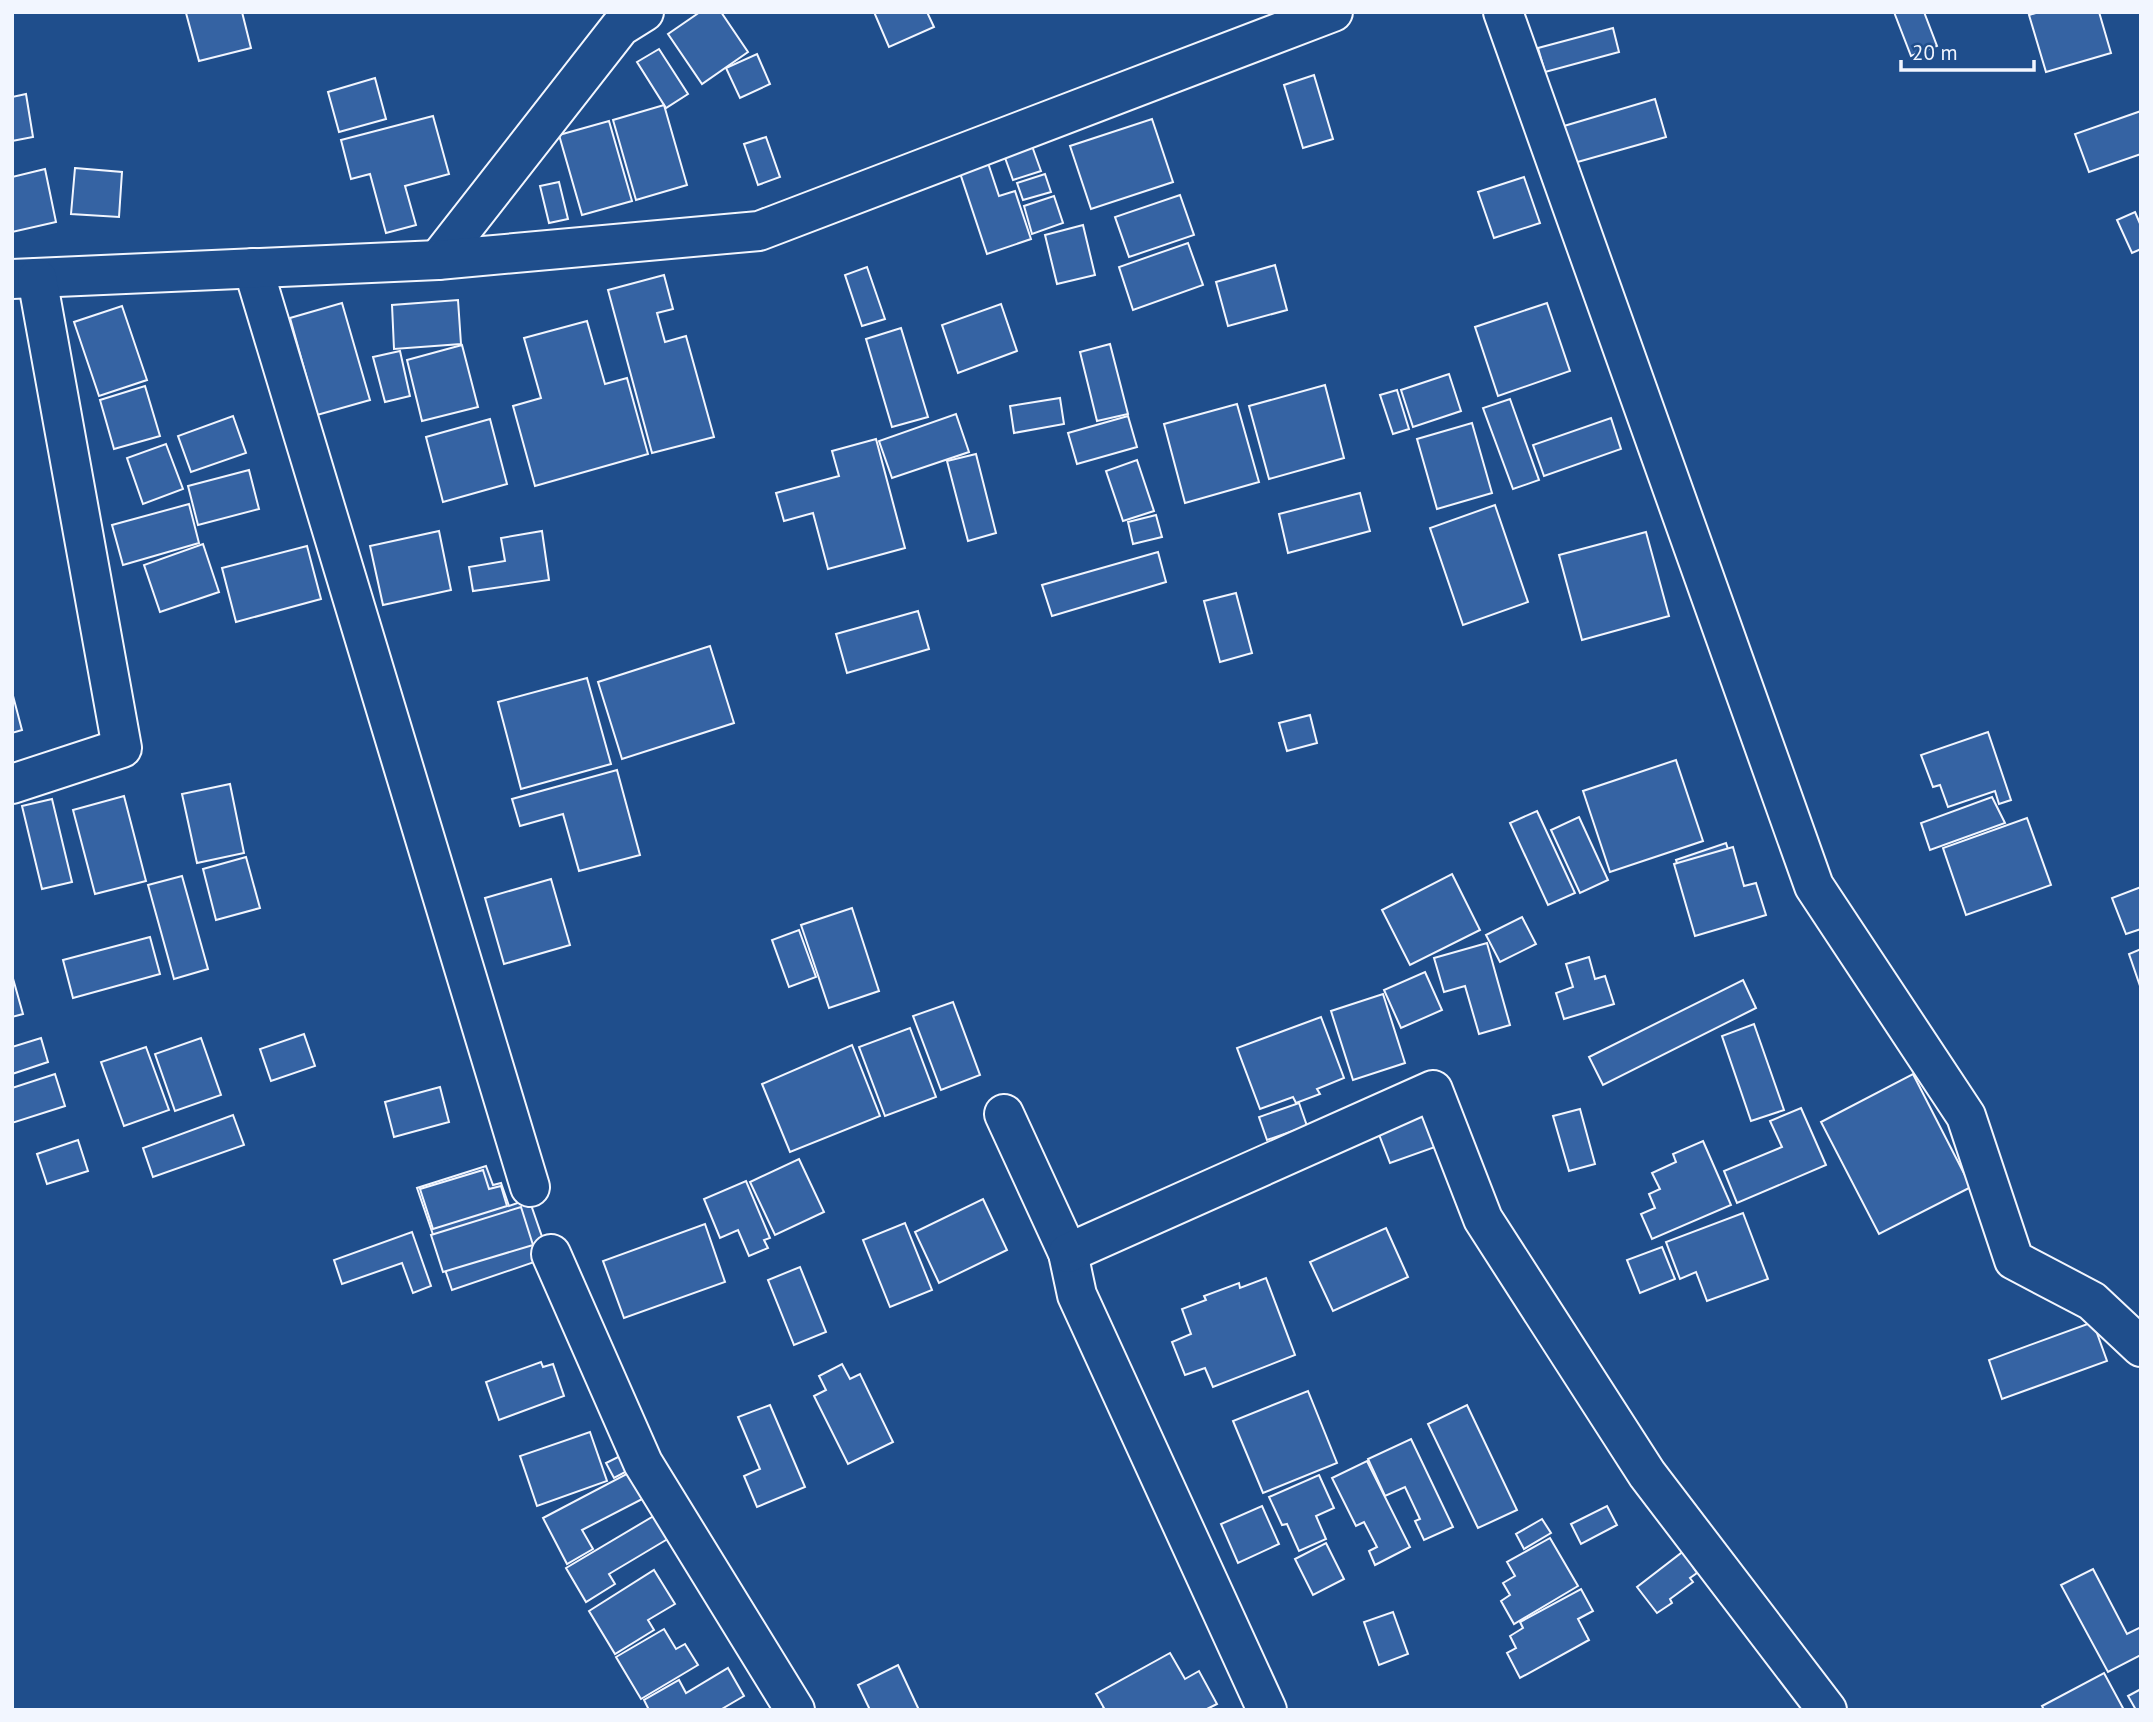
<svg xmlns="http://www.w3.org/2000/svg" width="2153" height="1722" font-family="'PT Sans',sans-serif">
<rect width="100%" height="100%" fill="#1f4e8c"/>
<g fill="#3563a3" stroke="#f2f6ff" stroke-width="2">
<path d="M242 12 251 48 199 61 186 13Z"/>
<path d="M700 12H721L748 52 702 84 668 34Z"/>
<path d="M874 12H927L934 27 889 47Z"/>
<path d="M1894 12H1924L1937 46 1911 56Z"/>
<path d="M2039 12H2099L2111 53 2046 72 2029 15Z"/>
<path d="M1613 28 1619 52 1545 72 1538 48Z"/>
<path d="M659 49 688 94 666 108 637 62Z"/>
<path d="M757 54 770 84 740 98 726 68Z"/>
<path d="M1314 75 1333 139 1303 148 1284 85Z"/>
<path d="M375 78 386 119 339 132 328 92Z"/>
<path d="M26 94 33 137 12 141V97Z"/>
<path d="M1655 99 1666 137 1574 163 1564 126Z"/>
<path d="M664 105 687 185 636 200 613 120Z"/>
<path d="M2141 111V154L2089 172 2075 134Z"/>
<path d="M433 116 449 174 405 186 416 225 386 233 370 174 351 179 341 140Z"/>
<path d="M1152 119 1173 182 1091 209 1070 146Z"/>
<path d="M609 121 632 201 582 215 559 135Z"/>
<path d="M766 137 780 177 758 185 744 144Z"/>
<path d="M1032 146 1041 171 1013 180 1004 155Z"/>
<path d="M988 163 999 196 1015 191 1031 239 987 254 960 173Z"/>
<path d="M75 168 122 172 119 217 71 214Z"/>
<path d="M45 169 56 222 12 232V177Z"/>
<path d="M1045 174 1051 192 1023 200 1017 183Z"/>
<path d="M1524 177 1540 223 1494 238 1478 192Z"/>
<path d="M559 182 568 219 549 223 540 186Z"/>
<path d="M1180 195 1194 235 1129 257 1115 217Z"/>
<path d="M1054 196 1063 223 1032 234 1024 206Z"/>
<path d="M2135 212 2141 226V249L2132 253 2117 220Z"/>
<path d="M1083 225 1095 275 1057 284 1045 235Z"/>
<path d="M1188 243 1203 285 1133 310 1119 267Z"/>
<path d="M1275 265 1287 310 1228 326 1216 282Z"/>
<path d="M867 267 885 319 862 326 845 275Z"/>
<path d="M664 275 673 309 657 313 665 342 686 336 714 437 652 453 608 290Z"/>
<path d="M458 300 461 344 394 349 392 305Z"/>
<path d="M342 303 370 400 317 415 290 318Z"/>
<path d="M1547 303 1570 371 1498 396 1475 327Z"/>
<path d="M1001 304 1017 351 958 373 942 325Z"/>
<path d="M122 306 147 380 99 396 74 322Z"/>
<path d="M587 321 605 384 627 378 648 454 535 486 513 406 541 398 524 338Z"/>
<path d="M901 328 928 417 892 427 866 339Z"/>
<path d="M1110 344 1128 414 1097 421 1080 352Z"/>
<path d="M462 345 478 407 422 421 407 360Z"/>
<path d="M400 351 410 396 385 402 373 357Z"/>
<path d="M1449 374 1461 411 1413 427 1401 390Z"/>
<path d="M1325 385 1344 458 1269 479 1249 406Z"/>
<path d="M145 386 160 436 114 449 100 400Z"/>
<path d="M1397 390 1409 429 1393 434 1380 395Z"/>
<path d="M1060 398 1064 424 1014 433 1010 406Z"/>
<path d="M1510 399 1539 480 1513 489 1483 408Z"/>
<path d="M1237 404 1259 482 1185 503 1164 424Z"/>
<path d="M956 414 969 452 892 478 879 441Z"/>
<path d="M233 416 246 453 191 472 178 436Z"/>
<path d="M1128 416 1137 447 1077 464 1068 433Z"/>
<path d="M1611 418 1621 449 1544 476 1533 445Z"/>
<path d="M490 419 507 484 443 502 426 437Z"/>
<path d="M1472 423 1492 493 1437 509 1417 439Z"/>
<path d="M876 439 905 548 828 569 813 513 784 521 776 493 839 476 832 451Z"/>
<path d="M166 444 183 489 143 504 127 458Z"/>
<path d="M976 454 996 533 968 541 947 461Z"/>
<path d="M1137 460 1154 511 1123 521 1106 471Z"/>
<path d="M249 470 259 509 198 525 188 486Z"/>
<path d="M1360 493 1370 531 1288 553 1279 514Z"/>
<path d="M189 504 199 543 123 565 112 525Z"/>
<path d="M1495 505 1528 602 1463 625 1430 528Z"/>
<path d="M1156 515 1162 537 1133 544 1128 522Z"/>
<path d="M439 531 451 590 383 605 370 546Z"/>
<path d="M542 531 549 580 473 591 469 567 505 561 501 538Z"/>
<path d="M1646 532 1669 616 1582 640 1559 555Z"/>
<path d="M203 544 219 592 160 612 144 565Z"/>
<path d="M307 546 321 599 236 622 222 568Z"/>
<path d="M1158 552 1166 582 1052 616 1042 585Z"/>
<path d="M1236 593 1252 653 1220 662 1204 601Z"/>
<path d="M918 611 929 649 847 673 836 634Z"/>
<path d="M710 646 734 723 622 759 598 682Z"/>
<path d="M587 678 611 764 521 789 498 702Z"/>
<path d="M12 692 22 730 12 733Z"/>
<path d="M1310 715 1317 743 1287 751 1279 723Z"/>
<path d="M1988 732 2011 800 1999 804 1995 791 1948 807 1940 785 1933 787 1921 755Z"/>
<path d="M1676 760 1703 841 1610 872 1583 791Z"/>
<path d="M617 770 640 855 579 871 563 814 520 826 512 799Z"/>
<path d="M230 784 244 853 197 863 182 794Z"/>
<path d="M124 796 146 881 95 894 73 810Z"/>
<path d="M1992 797 2005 823 1930 850 1921 823Z"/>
<path d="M52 799 72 882 42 889 22 806Z"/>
<path d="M1537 811 1575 893 1548 905 1510 823Z"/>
<path d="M1579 817 1608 880 1580 893 1551 830Z"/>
<path d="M2027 818 2051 885 1966 915 1943 848Z"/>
<path d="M1726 843 1740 886 1690 903 1676 860Z"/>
<path d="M1733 847 1744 886 1756 883 1766 915 1695 936 1674 864Z"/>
<path d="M246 857 260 908 216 920 203 869Z"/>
<path d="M1452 874 1480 930 1410 965 1382 910Z"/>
<path d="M182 876 208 969 174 979 148 885Z"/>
<path d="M551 879 570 945 504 964 485 898Z"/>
<path d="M2141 887V929L2126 934 2112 898Z"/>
<path d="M852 908 879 991 829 1008 801 925Z"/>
<path d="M1522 917 1536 944 1500 962 1486 935Z"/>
<path d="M799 930 816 977 789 987 772 940Z"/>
<path d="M150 937 160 974 73 998 63 960Z"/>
<path d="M1487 943 1510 1025 1479 1034 1465 986 1444 992 1434 958Z"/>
<path d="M2141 949V985L2140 986 2129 954Z"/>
<path d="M1589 957 1595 979 1605 976 1614 1004 1564 1019 1556 993 1573 987 1566 964Z"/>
<path d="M1425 972 1442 1010 1401 1028 1384 990Z"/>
<path d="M12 975 23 1014 12 1017Z"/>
<path d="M1743 980 1756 1008 1603 1085 1589 1057Z"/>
<path d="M1383 994 1405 1063 1353 1080 1331 1011Z"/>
<path d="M953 1002 980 1075 941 1090 913 1016Z"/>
<path d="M1321 1017 1344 1078 1317 1089 1320 1094 1296 1103 1293 1097 1260 1109 1237 1048Z"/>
<path d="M1754 1024 1784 1110 1751 1121 1722 1036Z"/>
<path d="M910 1028 936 1097 885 1116 859 1047Z"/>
<path d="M304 1034 315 1066 271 1081 260 1049Z"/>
<path d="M41 1038 48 1062 12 1074V1047Z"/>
<path d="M201 1038 221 1095 175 1111 155 1054Z"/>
<path d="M852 1045 880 1116 790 1152 762 1084Z"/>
<path d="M146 1047 169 1110 124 1126 101 1062Z"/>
<path d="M55 1074 65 1106 12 1123V1088Z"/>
<path d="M1913 1074 1971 1187 1879 1234 1821 1122Z"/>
<path d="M440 1087 449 1122 394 1137 385 1102Z"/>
<path d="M1299 1103 1307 1126 1267 1140 1259 1117Z"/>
<path d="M1801 1108 1826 1165 1737 1203 1724 1171 1782 1147 1770 1121Z"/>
<path d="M1580 1109 1595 1164 1569 1171 1553 1116Z"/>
<path d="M1427 1114 1438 1146 1390 1163 1378 1132Z"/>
<path d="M233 1115 244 1145 153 1177 143 1148Z"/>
<path d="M78 1140 88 1171 47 1184 37 1154Z"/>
<path d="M1703 1141 1731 1205 1652 1239 1641 1214 1655 1208 1649 1194 1660 1189 1652 1173 1676 1162 1673 1154Z"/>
<path d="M799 1159 824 1212 775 1235 750 1182Z"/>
<path d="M486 1166 493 1185 501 1183 509 1206 529 1199 549 1257 452 1290 417 1188Z"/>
<path d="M483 1170 489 1189 501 1186 507 1206 433 1229 420 1189Z"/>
<path d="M746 1181 770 1238 764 1240 768 1248 749 1256 738 1230 720 1238 704 1199Z"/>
<path d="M983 1199 1007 1250 939 1283 915 1232Z"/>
<path d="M521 1207 533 1245 443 1272 431 1235Z"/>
<path d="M1743 1213 1768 1279 1707 1301 1696 1272 1680 1279 1666 1242Z"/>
<path d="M905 1223 932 1290 890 1307 863 1240Z"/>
<path d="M705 1224 725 1282 624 1318 603 1261Z"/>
<path d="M1386 1228 1408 1277 1333 1311 1310 1262Z"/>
<path d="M412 1232 431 1286 413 1293 402 1263 342 1284 334 1260Z"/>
<path d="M1662 1247 1675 1279 1640 1293 1627 1260Z"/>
<path d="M800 1267 826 1332 794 1345 768 1280Z"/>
<path d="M1266 1278 1295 1355 1213 1387 1205 1368 1185 1375 1172 1342 1191 1334 1182 1309 1206 1300 1204 1296 1239 1283 1240 1288Z"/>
<path d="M2093 1322 2107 1361 2002 1399 1989 1360Z"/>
<path d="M541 1362 543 1367 553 1364 564 1396 499 1420 486 1382Z"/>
<path d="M842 1364 850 1379 860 1374 893 1442 848 1464 814 1396 826 1390 819 1376Z"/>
<path d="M1308 1391 1337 1463 1263 1493 1233 1421Z"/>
<path d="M770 1405 805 1487 757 1507 744 1476 760 1469 738 1417Z"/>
<path d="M1467 1405 1517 1510 1478 1528 1428 1424Z"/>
<path d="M590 1432 607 1481 537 1506 520 1456Z"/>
<path d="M1411 1439 1453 1527 1424 1540 1415 1521 1420 1519 1405 1487 1385 1496 1368 1459Z"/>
<path d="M624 1454 631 1469 614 1478 606 1463Z"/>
<path d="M1367 1461 1410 1547 1375 1565 1369 1551 1377 1547 1364 1522 1356 1526 1332 1478Z"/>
<path d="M636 1469 650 1495 582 1530 593 1549 567 1564 543 1518Z"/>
<path d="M1319 1475 1334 1508 1316 1516 1326 1539 1299 1551 1287 1524 1282 1525 1269 1497Z"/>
<path d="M1262 1506 1279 1544 1238 1563 1221 1524Z"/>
<path d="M1607 1506 1617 1525 1581 1544 1571 1524Z"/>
<path d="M657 1514 671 1537 609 1574 615 1584 586 1602 566 1568Z"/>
<path d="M1542 1519 1551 1533 1524 1549 1516 1534Z"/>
<path d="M1550 1538 1578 1586 1514 1624 1501 1601 1510 1595 1503 1583 1515 1576 1507 1562Z"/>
<path d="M1326 1543 1344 1579 1313 1595 1295 1559Z"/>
<path d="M1685 1550 1697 1565 1693 1567 1697 1573 1690 1578 1693 1582 1670 1599 1672 1603 1657 1613 1637 1587Z"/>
<path d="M2093 1569 2127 1634 2141 1627V1655L2108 1672 2061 1585Z"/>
<path d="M654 1570 675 1604 648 1620 654 1630 615 1654 589 1611Z"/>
<path d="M1581 1589 1593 1611 1578 1619 1589 1640 1520 1678 1507 1653 1516 1648 1510 1636 1523 1628 1520 1622Z"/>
<path d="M1393 1612 1408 1654 1379 1665 1364 1622Z"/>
<path d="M664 1629 676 1649 685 1644 698 1665 641 1699 616 1657Z"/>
<path d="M1170 1653 1185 1679 1199 1671 1217 1704 1205 1710H1100L1104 1708 1096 1694Z"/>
<path d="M898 1665 919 1710H870L858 1685Z"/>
<path d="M728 1668 744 1696 720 1710H649L644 1700 679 1680 686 1693Z"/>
<path d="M2104 1673 2124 1710H2044L2042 1706Z"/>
<path d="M2141 1689V1710H2136L2128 1696Z"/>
</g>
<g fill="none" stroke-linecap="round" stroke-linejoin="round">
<g stroke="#f2f6ff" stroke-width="42">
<g id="minor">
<path d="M1503 12 1814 886 1966 1116 2014 1260 2092 1301 2141 1347"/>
<path d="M438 260 620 27 644 12"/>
<path d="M253 268 530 1187"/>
<path d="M12 279 438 260 759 231 1333 12"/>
<path d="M12 784 122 748 37 278"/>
<path d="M1004 1114 1068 1253 1077 1295 1267 1710"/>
<path d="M1068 1253 1433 1090 1483 1219 1647 1474 1827 1710"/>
<path d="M551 1254 643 1463 795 1710"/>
</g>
</g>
<use href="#minor" stroke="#1f4e8c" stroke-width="38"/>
</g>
<rect width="2153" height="1722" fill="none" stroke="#f2f6ff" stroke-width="28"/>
<path d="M1901 60v10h133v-10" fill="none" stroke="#f2f6ff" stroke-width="3.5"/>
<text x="1912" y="60" font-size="21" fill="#f2f6ff" stroke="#1f4e8c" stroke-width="5" paint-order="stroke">20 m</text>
</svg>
